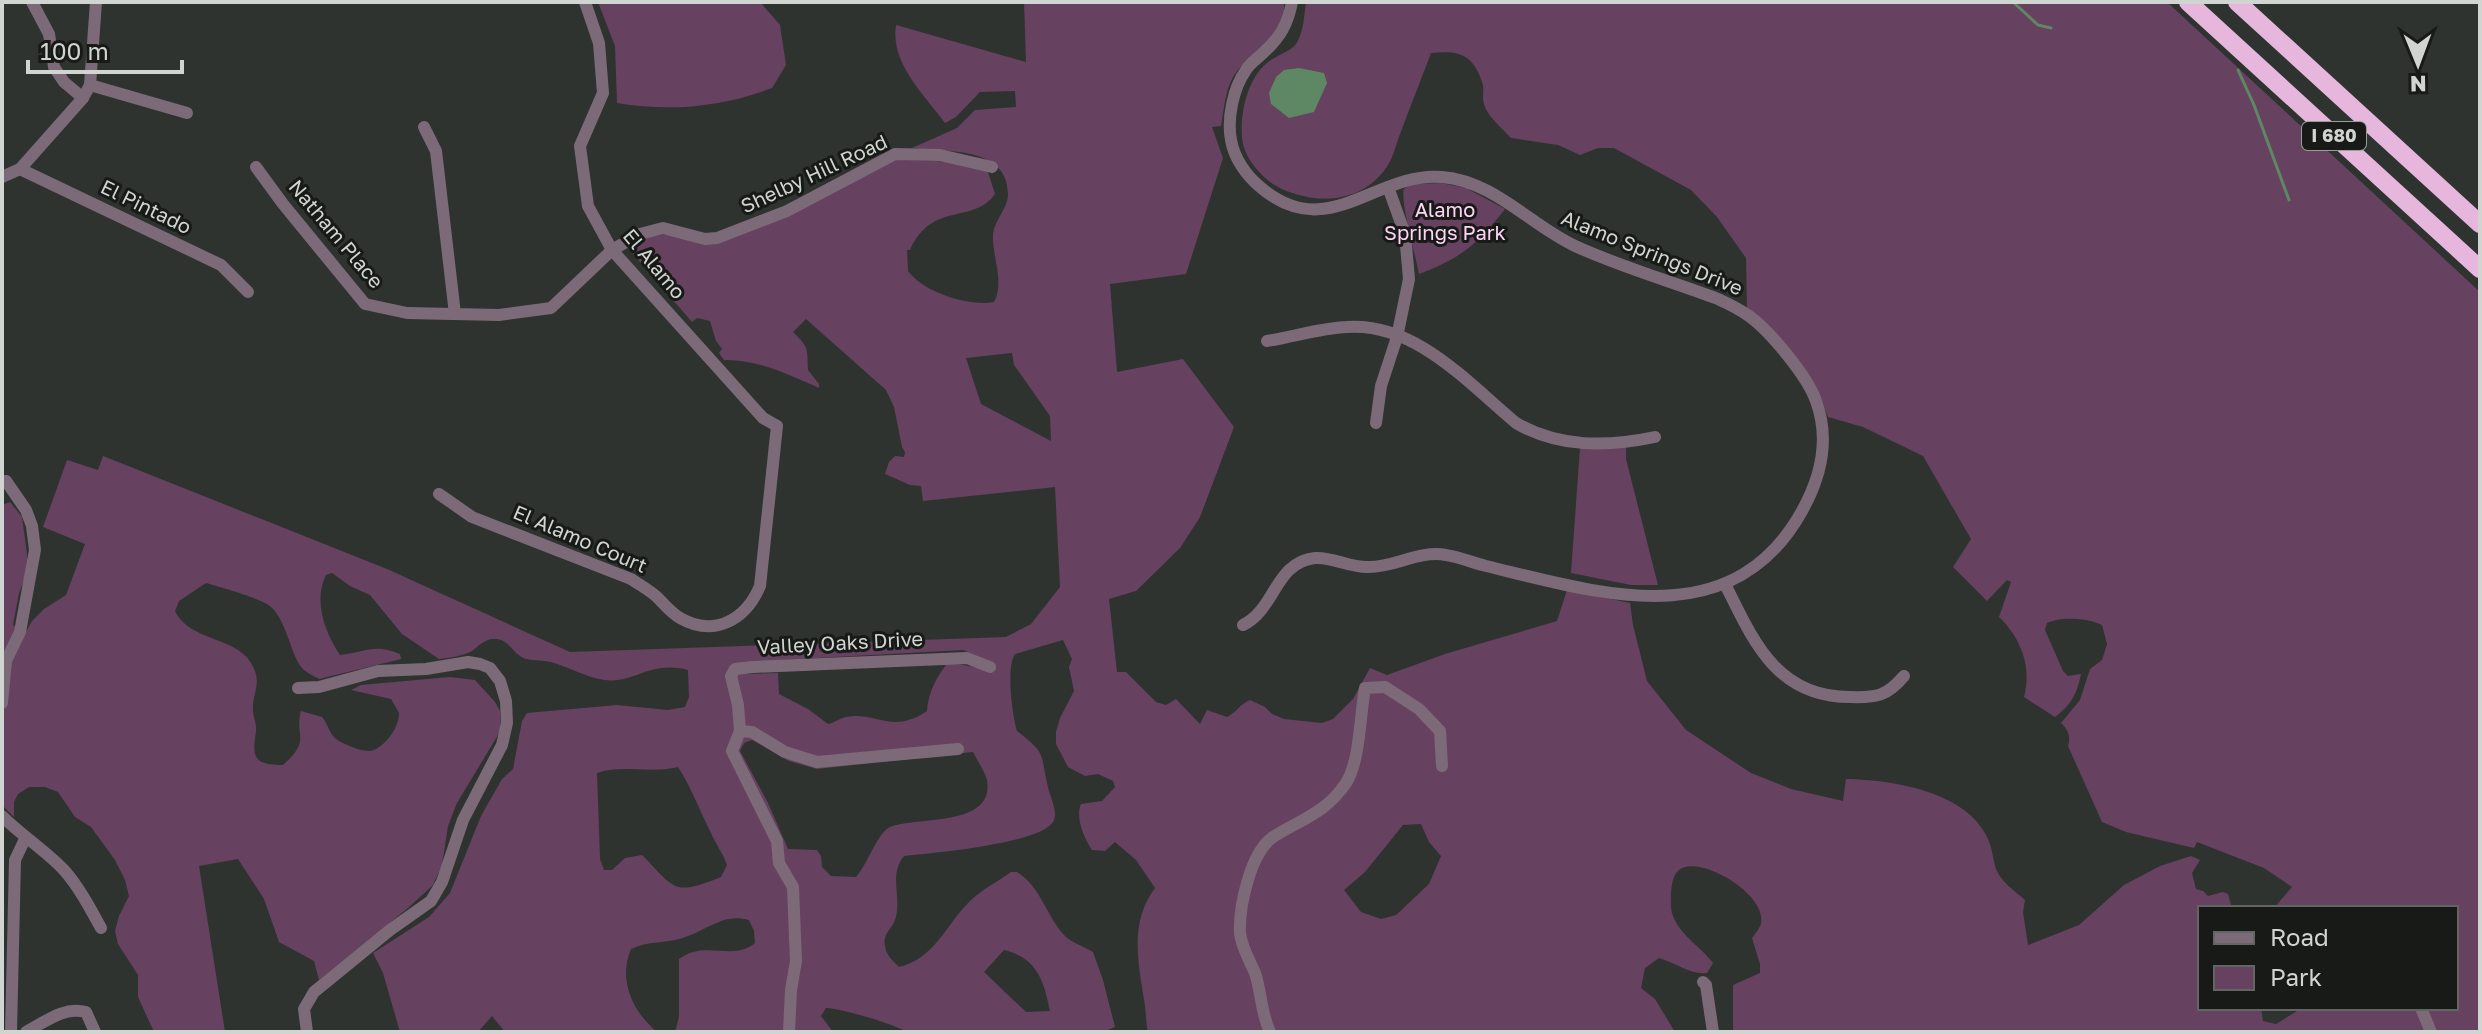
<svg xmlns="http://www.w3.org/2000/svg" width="2482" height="1034" font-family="'Golos Text',sans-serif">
<rect width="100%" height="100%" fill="#2e332f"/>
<g fill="#674160" fill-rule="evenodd">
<path d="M598 2H760L780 25 786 65 772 88C722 107 670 112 617 103L615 46Z"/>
<path d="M1024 2 1284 3C1287 39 1250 50 1233 77 1225 91 1224 110 1221 126L1212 127 1223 158 1186 274 1110 284 1117 372 1183 359 1234 427 1200 517 1180 548 1136 591 1109 599 1117 672H1126L1156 702 1166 705 1176 699 1200 724 1207 710 1227 717C1236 713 1240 704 1250 700L1265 707 1272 714 1284 719 1322 723 1333 719 1353 699 1370 668 1387 675 1445 654 1557 621 1567 590 1630 603 1633 625 1647 681 1686 730 1751 773 1791 789 1843 801 1846 779C1892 780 1967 791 1988 839 1992 848 1993 859 1996 869 2001 882 2015 891 2025 900L2023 912 2028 945 2079 925 2124 885 2160 866 2191 856 2200 860 2192 873 2196 889 2203 891 2208 896 2223 892 2228 894 2232 908H2200V1008H2261L2263 1021 2276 1024 2302 1008H2416L2427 1032H1733V985L1760 973V964L1752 938C1755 934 1760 928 1761 923 1767 894 1699 854 1679 870 1673 875 1672 884 1671 892 1671 899 1670 910 1673 916 1680 935 1701 947 1713 963L1707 973C1690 975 1676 963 1659 958L1645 968 1641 988 1655 999 1675 1032H1148C1146 1023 1146 1015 1145 1006 1139 965 1128 924 1155 888L1136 860 1115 842 1105 851 1092 850C1084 838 1075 817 1081 804L1102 801 1115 787 1113 781 1098 774 1085 776 1068 767 1056 744V732L1060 718 1074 691 1069 667 1072 659 1063 640 1015 654C1006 667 1012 715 1017 731 1047 754 1040 753 1048 787 1050 797 1059 813 1053 822 1039 844 932 853 904 856 889 874 901 896 896 917 893 929 882 933 885 946 886 955 893 961 899 967 934 959 946 925 969 902 981 890 997 882 1011 872H1017C1041 887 1046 915 1064 935 1071 943 1084 946 1093 952L1103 980 1115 1027 1103 1032H907C894 1024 840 1008 826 1008L821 1016 833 1032H672L676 1029 679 1016V959C705 939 733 962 755 943L754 931 749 920C724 913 710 928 688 936 670 944 649 940 631 949 618 979 632 1011 657 1032H505L492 1016 478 1032H400L383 973 373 953 429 917 450 893 481 816 502 779 513 769 522 721 527 713 617 705 668 710 685 707 689 697 688 670C649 660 635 684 604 680 586 677 568 667 551 662 543 660 534 661 526 659 513 655 510 640 496 639 483 638 479 647 470 652 461 656 449 658 439 659L402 634 370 595 350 586 332 573 326 575C313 601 325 633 340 655 365 652 375 643 400 654L401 659 319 679C314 676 307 673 303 669 291 657 287 621 271 607 263 599 220 587 206 583L179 601 175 611C191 644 243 635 255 671 260 685 253 694 253 707 252 715 257 723 256 731 252 757 253 765 283 765 312 739 294 736 301 711L322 717C328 724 329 733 336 739 343 744 365 754 374 750 387 744 399 727 399 713L391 699 351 690 361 685 450 677 475 680 495 702 500 711 501 730 457 803 448 826 442 865 433 885 408 908 319 980 314 961 279 942 264 899 238 859 199 866 225 1032H154L138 997V975L118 944 115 931 119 916 129 896 125 880 115 860 91 827 75 817 58 792 45 787H29L18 794 14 802V817L2 805V505L10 502 22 517 27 554V573L19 593 13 625 24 635 32 621 44 609 66 595 85 544 43 527 67 460 98 470 103 456 387 569 570 652 1006 637 1031 624 1060 587 1055 487 923 501 921 486 910 485 885 474 889 462 895 456 904 457 905 452 902 447 894 407 886 390 806 319 793 332C810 348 807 350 808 370L819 384V388C789 375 757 359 724 360L719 353 722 349 716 341 710 321 697 318 692 322 628 248 651 236 668 234 733 238 811 205 893 159 957 162 987 169 995 194C973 225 933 200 910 250H907L908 271C923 292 969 307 994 302 1005 282 992 257 993 235 994 220 1008 209 1008 194 1008 146 946 152 912 148L957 128 975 110 1016 107 1015 91 980 92 956 117 945 123C924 94 890 63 896 25L1026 62ZM1012 353 1014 365 1050 416 1051 441 981 404 966 358ZM963 650 988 660 984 669 948 662C937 677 928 692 927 711 892 735 876 711 846 717 840 718 834 723 828 724L808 709 779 694 778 673 746 674 761 661ZM752 740 789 761 817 769 973 752C977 760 985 772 987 780 995 828 915 816 890 827 877 833 868 864 856 877L831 876 822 867 821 856 817 850 788 849 768 803 740 751 744 743ZM678 767C691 787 699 809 710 831 715 843 723 853 727 865L721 877C672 897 675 888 642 855L625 858 612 870H604L600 859 597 773C621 764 650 774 678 767ZM1421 824 1429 842 1441 856 1429 884 1396 915 1381 919 1361 912 1344 890 1365 872 1403 825ZM1004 950C1037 958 1044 981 1050 1011L1026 1012 984 972Z"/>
<path d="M1306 2H2167L2480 292V1032H2437L2425 1008H2456V908H2274L2292 887 2264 868 2197 842 2194 848 2126 832 2102 822 2068 746C2071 737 2068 729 2061 723L2080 700 2090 669 2102 660 2107 644 2102 625C2090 618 2060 616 2047 623L2045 630 2063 671 2068 676 2081 674C2077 694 2071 705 2055 717L2024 697C2032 667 2021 638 1999 617L2011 582 2007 580 1987 601 1953 567 1971 539 1923 456 1863 427 1828 417 1820 396 1747 308 1746 258 1717 217 1691 190 1614 148H1598L1580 155 1558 145 1511 138C1503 129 1487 116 1484 104 1482 98 1484 91 1483 85 1474 54 1459 50 1431 53 1421 80 1410 107 1400 134 1396 144 1393 159 1386 168 1361 203 1318 205 1282 189 1264 181 1243 158 1242 137 1240 112 1248 75 1271 60 1278 55 1291 51 1296 44 1304 32 1304 15 1306 2Z"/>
<path d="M1441 183 1466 188 1505 209C1477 245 1461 258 1419 274 1416 257 1400 201 1404 189L1411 184Z"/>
<path d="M1626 447V459L1658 585H1631L1571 573 1580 448Z"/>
</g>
<path fill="#5d8863" d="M1299 68 1324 73 1327 83 1314 112 1289 118 1271 104 1269 93 1276 77 1284 70Z"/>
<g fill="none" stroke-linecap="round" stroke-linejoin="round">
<g stroke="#5d8863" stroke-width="3">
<path d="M2013 2 2038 25 2051 28"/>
<path d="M2238 70 2254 105 2289 200"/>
</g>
<g stroke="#7d6a79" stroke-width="12">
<path d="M32 2 49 34 54 67 64 82 83 98"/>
<path d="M90 85 187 113"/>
<path d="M424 127 436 151 455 314"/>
<path d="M256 167 283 204 365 304 407 313 499 315 551 308 612 250 640 234 663 228 705 239 717 238 787 211 895 154 940 155 992 167"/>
<path d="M20 169 221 265 248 292"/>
<path d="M2 177 20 169 83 98 90 85 96 2"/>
<path d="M1267 341C1293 337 1320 328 1347 327 1415 322 1468 383 1516 423 1559 448 1607 447 1655 437"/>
<path d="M1376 423 1381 386 1397 337 1409 279 1405 234 1388 187"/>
<path d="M439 494 472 517 631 579C640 585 649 590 657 597 664 604 671 613 680 618 715 638 746 619 760 586L777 426 763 418 612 250 588 206 580 146 603 93 599 43 585 2"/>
<path d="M1725 584C1753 640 1776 697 1850 697 1877 698 1887 696 1904 676"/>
<path d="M1243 625C1275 610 1275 562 1315 558 1334 557 1350 568 1369 567 1396 567 1419 550 1446 555 1460 557 1473 563 1486 566 1599 593 1732 637 1802 511 1821 477 1830 439 1816 401 1808 377 1770 331 1749 316 1739 309 1729 304 1718 299 1670 281 1621 267 1575 246 1530 225 1494 181 1442 177 1375 171 1327 246 1259 186 1246 175 1234 158 1231 140 1227 119 1233 88 1246 70 1250 63 1257 59 1263 53 1280 38 1288 24 1292 2"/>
<path d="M298 688 319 687 378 671 426 669 468 662 480 664 490 668 500 681 506 701 507 723 502 745 463 820 442 882 431 901 390 930 314 992 304 1009 307 1032"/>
<path d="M2 703 6 661 20 632 35 550 32 526 26 510 6 481"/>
<path d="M740 731 752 732 785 752 817 762 958 749"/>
<path d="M2 816C21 835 45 850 64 870 79 887 90 908 101 928"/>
<path d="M1703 982 1706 985 1713 1032"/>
<path d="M2421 1008 2431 1032"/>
<path d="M11 1032 15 860 25 839"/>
<path d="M26 1032C45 1022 64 1006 86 1012L95 1032"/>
<path d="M789 1032 791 990 796 961 793 887 779 863 777 841 732 751 740 731 738 705 731 676 735 669 753 667 967 658 990 667"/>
<path d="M1270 1032C1260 1010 1262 994 1255 973 1250 961 1241 946 1240 933 1239 907 1250 853 1273 837 1301 819 1325 814 1346 783 1360 762 1360 714 1365 688L1385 687 1419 709 1440 731 1442 766"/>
</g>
<g stroke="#e6b6dc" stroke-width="18">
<path d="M2188 2 2480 269"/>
<path d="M2237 2 2480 224"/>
</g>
</g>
<g text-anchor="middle" stroke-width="6" stroke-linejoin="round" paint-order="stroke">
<rect fill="#181a18" stroke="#9a9d9a" stroke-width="2" x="2302" y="122" width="64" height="28" rx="6"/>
<g font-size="18" font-weight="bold" fill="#d1d5d2">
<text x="2334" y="142">I 680</text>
</g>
<g font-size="20" fill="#d1d5d2" stroke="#181a18">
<text transform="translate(814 174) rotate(-25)" y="7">Shelby Hill Road</text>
<text transform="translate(146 207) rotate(26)" y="7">El Pintado</text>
<text transform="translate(336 234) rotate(50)" y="7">Natham Place</text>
<text transform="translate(1652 253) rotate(22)" y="7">Alamo Springs Drive</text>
<text transform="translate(654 264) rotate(50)" y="7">El Alamo</text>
<text transform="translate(580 539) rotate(23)" y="7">El Alamo Court</text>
<text transform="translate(840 643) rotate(-3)" y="7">Valley Oaks Drive</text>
</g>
<g font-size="20" fill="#fed5f5" stroke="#181a18">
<text x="1445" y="217">Alamo<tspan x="1445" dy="23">Springs Park</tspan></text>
</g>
</g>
<rect width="2482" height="1034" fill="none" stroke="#d1d5d2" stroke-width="8"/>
<rect x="2198" y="906" width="260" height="104" fill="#181a18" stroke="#626562" stroke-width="2"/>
<rect x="2214" y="932" width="40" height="12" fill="#7d6a79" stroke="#626562" stroke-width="2"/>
<text x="2270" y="946" font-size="24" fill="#d1d5d2">Road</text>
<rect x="2214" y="966" width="40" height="24" fill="#674160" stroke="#626562" stroke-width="2"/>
<text x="2270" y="986" font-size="24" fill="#d1d5d2">Park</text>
<g transform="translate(2418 64) rotate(179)" stroke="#181a18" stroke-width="6" paint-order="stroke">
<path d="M0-6L14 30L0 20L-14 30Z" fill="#d1d5d2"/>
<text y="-12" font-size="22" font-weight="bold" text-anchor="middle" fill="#d1d5d2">N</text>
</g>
<path d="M28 60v12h154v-12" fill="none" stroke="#d1d5d2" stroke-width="4"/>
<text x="40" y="60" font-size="24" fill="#d1d5d2" stroke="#181a18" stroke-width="6" paint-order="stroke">100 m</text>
</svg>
